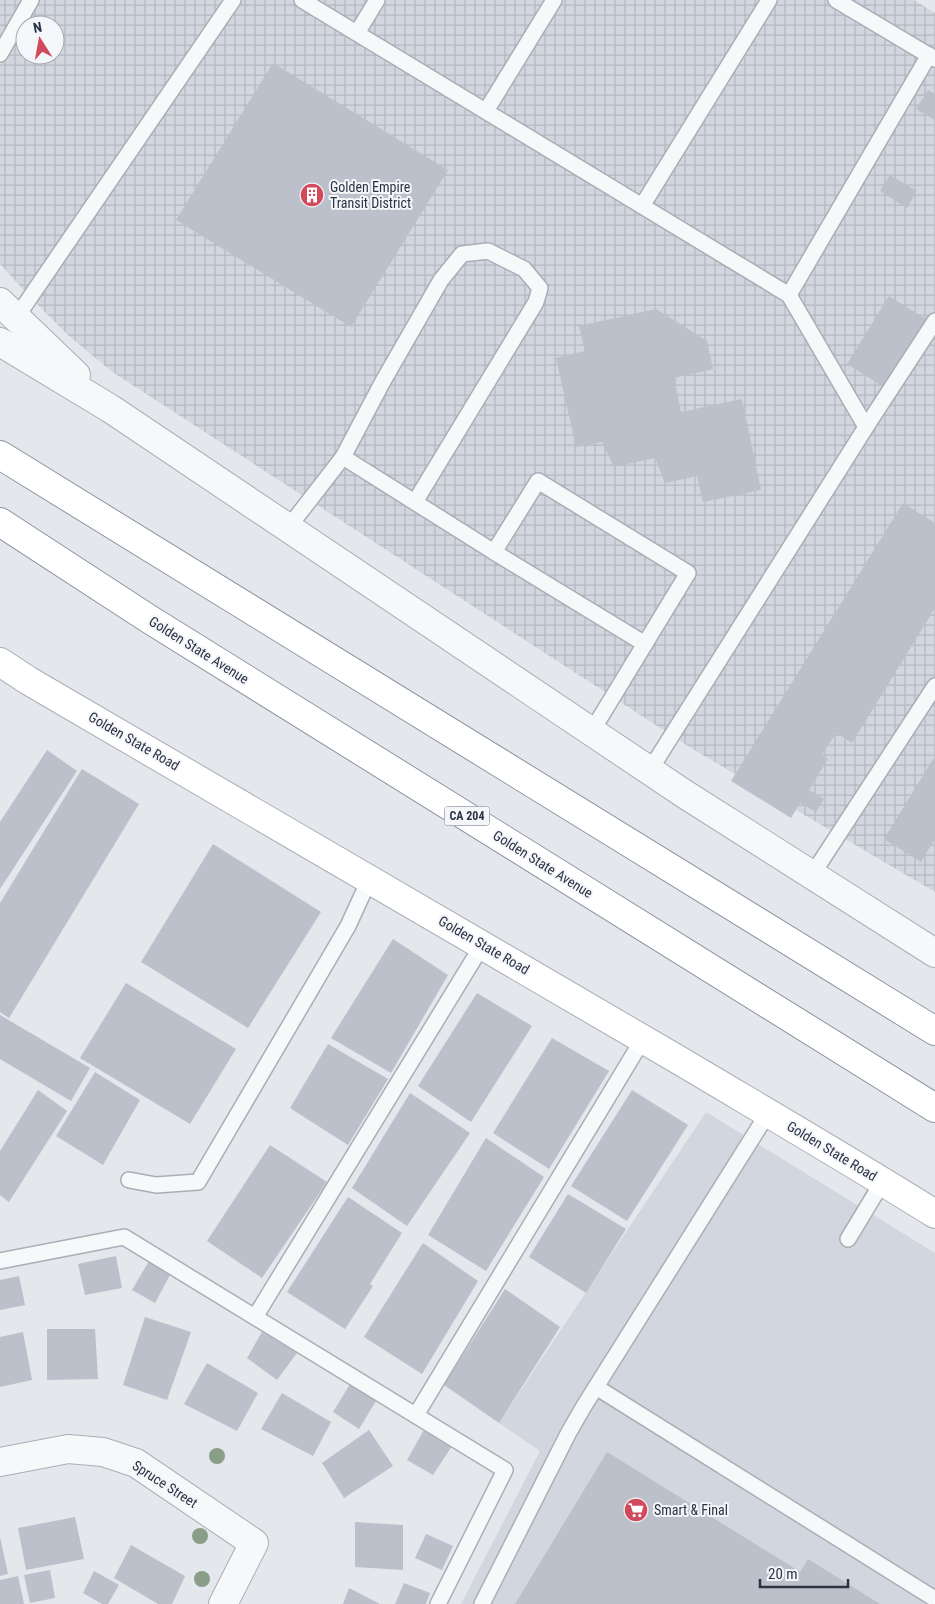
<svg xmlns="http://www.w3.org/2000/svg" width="935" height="1604" font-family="'Roboto Condensed',sans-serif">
<defs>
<pattern id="industrial-grid" width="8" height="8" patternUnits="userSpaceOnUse" patternTransform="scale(1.25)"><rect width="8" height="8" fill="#d2d6de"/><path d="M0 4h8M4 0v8" fill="none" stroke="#b4b8c0"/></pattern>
</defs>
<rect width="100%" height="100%" fill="#e4e7ec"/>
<path fill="#d2d6de" d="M706 1112 935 1253V1604H461L540 1451 499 1423Z"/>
<path fill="url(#industrial-grid)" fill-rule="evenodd" d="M0 0H914L935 13V892L691 748 111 371 69 336 30 297 0 264ZM25 25H55V55H25Z"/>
<g fill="#bbc0ca">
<path d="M273 63 448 170 351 327 176 220Z"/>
<path d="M928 90 935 94V120L916 109Z"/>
<path d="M890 175 917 191 907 208 880 191Z"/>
<path d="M889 296 929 321 887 389 847 364Z"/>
<path d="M656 309 707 341 713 369 674 378 681 412 742 399 761 490 703 502 697 476 665 483 655 458 614 467 602 442 576 447 556 358 585 351 579 326Z"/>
<path d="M903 503 935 523V608L852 743 836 733 822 755 828 759 809 790 824 799 816 812 800 803 791 818 731 781Z"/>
<path d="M47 750 77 771 0 889V822Z"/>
<path d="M935 756V839L921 862 884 839Z"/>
<path d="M82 769 139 804 9 1018 0 1012V903Z"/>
<path d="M213 844 321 912 248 1028 141 962Z"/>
<path d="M393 939 448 975 391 1073 331 1038Z"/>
<path d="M126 983 236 1049 190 1124 80 1058Z"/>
<path d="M477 993 532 1026 471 1122 418 1086Z"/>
<path d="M0 1015 90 1068 71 1101 0 1059Z"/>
<path d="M552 1038 609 1071 549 1169 493 1133Z"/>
<path d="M328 1044 388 1079 348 1145 290 1108Z"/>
<path d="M95 1072 140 1100 103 1165 56 1136Z"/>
<path d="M38 1090 67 1111 9 1202 0 1195V1151Z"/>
<path d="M632 1090 688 1125 627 1221 571 1186Z"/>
<path d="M410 1093 470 1133 407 1226 352 1188Z"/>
<path d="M486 1138 544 1177 486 1271 428 1235Z"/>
<path d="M270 1145 327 1182 262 1278 207 1241Z"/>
<path d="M568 1194 626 1229 586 1293 529 1257Z"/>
<path d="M348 1197 402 1233 370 1284 373 1286 345 1329 287 1292Z"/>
<path d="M423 1243 478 1281 422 1374 364 1337Z"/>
<path d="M116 1256 122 1288 85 1295 78 1264Z"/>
<path d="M149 1261 170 1275 155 1303 132 1290Z"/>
<path d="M19 1276 25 1305 0 1310V1280Z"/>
<path d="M505 1289 560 1327 499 1423 444 1385Z"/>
<path d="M145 1317 191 1332 167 1400 123 1385Z"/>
<path d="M47 1329H95L98 1379 47 1380Z"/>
<path d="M23 1332 32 1380 0 1387V1337Z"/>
<path d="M262 1332 297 1353 277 1380 247 1358Z"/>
<path d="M207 1363 258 1393 237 1431 184 1404Z"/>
<path d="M350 1384 376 1401 359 1429 333 1412Z"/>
<path d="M282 1393 331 1422 313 1456 261 1429Z"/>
<path d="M425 1428 452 1446 433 1475 407 1460Z"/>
<path d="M369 1430 393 1466 344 1498 322 1463Z"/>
<path d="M607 1452 794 1568 800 1572 808 1559 880 1604H515Z"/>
<path d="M75 1517 84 1559 26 1570 18 1528Z"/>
<path d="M355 1522 403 1525V1570L355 1567Z"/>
<path d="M426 1534 453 1546 442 1570 415 1558Z"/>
<path d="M0 1537 8 1574 0 1576Z"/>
<path d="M131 1545 185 1576 172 1604H158L114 1578Z"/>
<path d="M50 1570 55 1598 30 1603 24 1575Z"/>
<path d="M94 1571 119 1585 108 1604H102L83 1593Z"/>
<path d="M18 1576 24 1604H0V1580Z"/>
<path d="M404 1583 430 1593 426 1604H395Z"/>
<path d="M349 1588 380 1604H343Z"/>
</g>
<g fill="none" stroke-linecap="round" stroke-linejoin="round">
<g stroke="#a9aeb7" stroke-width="18">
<g id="lane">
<path d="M302 0 789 295 866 427 650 770"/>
<path d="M836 0 935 59"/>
<path d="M357 33 377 0"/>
<path d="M0 54 31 0"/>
<path d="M486 111 554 0"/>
<path d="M642 206 769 0"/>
<path d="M789 295 929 55"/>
<path d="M16 318 233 0"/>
<path d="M866 427 935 321"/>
<path d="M343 457 382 383 441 280 462 254 488 251 524 269 540 288 536 302 415 502"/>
<path d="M288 528 343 457 494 552 538 481 688 573 592 731"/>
<path d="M494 552 645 644"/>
<path d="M812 875 935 686"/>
<path d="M129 1180 156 1185 198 1182 348 926 370 878"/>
<path d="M848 1239 883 1181"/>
<path d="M0 1261 124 1237 505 1470 438 1604"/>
<path d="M255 1317 483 944"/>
<path d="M596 1387 935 1599"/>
<path d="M416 1415 643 1039"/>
<path d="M482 1604 569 1432 584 1406 768 1113"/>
</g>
</g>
<g stroke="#a9aeb7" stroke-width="30">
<g id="street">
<path d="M0 302 76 375"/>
<path d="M0 342 111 409 683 793 935 953"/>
<path d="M0 1462 68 1449 103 1452 136 1463 254 1543 223 1604"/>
</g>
</g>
<g stroke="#a9aeb7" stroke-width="30">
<path id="secondary" d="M0 662 29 681C247 807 465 933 682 1062 766 1112 852 1162 935 1214"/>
</g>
<g stroke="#8b94a3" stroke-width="30">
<g id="highway">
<path d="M0 455 935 1031"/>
<path d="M0 522 149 619 935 1108"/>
</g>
</g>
<use href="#lane" stroke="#f7f8fa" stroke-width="15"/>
<use href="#street" stroke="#f7f8fa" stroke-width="28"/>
<use href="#secondary" stroke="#fff" stroke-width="28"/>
<use href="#highway" stroke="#fff" stroke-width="28"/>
</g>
<g fill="#899d89">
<circle cx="217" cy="1456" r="8"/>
<circle cx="200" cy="1536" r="8"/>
<circle cx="202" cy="1579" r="8"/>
</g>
<defs>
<g id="building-disc" transform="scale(1.25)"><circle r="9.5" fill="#d1495b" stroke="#f4f6f9"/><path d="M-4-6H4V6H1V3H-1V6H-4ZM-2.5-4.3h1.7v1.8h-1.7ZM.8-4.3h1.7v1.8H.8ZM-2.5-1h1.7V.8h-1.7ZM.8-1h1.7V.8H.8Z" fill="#fff"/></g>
<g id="supermarket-disc" transform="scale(1.25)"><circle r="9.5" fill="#d1495b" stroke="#f4f6f9"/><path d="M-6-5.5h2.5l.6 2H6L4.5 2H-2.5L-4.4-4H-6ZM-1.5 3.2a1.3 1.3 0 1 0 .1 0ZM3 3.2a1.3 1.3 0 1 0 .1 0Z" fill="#fff"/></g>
</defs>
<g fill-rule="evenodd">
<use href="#building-disc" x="312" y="195"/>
<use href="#supermarket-disc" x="636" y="1510"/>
</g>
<g text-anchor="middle" stroke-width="4" stroke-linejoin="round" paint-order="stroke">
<rect fill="#f4f6f9" stroke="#676e7b" stroke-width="1" x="444.5" y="806.5" width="45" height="19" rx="4"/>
<g font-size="12" font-weight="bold" fill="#2b3445">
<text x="467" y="820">CA 204</text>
</g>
<g font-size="14" fill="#2b3445" stroke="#f4f6f9" text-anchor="start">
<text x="330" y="192">Golden Empire<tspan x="330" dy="16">Transit District</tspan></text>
<text x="654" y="1515">Smart &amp; Final</text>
</g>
<g font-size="14" fill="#2b3445" stroke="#f4f6f9">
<text transform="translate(199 650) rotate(32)" y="5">Golden State Avenue</text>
<text transform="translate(134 741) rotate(30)" y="5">Golden State Road</text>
<text transform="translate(543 864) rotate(32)" y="5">Golden State Avenue</text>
<text transform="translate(484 945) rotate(30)" y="5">Golden State Road</text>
<text transform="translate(832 1151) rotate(31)" y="5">Golden State Road</text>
<text transform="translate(165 1484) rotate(33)" y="5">Spruce Street</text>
</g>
</g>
<g transform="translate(40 40) rotate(349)"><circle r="24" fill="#f4f6f9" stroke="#a4a8b1"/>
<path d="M0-4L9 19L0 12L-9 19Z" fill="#d1495b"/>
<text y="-8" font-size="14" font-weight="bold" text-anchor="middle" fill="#2b3445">N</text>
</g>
<path d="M760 1579v8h88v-8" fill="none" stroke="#2b3445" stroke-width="2.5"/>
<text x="768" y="1579" font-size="15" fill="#2b3445" stroke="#f4f6f9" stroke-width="4" paint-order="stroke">20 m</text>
</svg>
